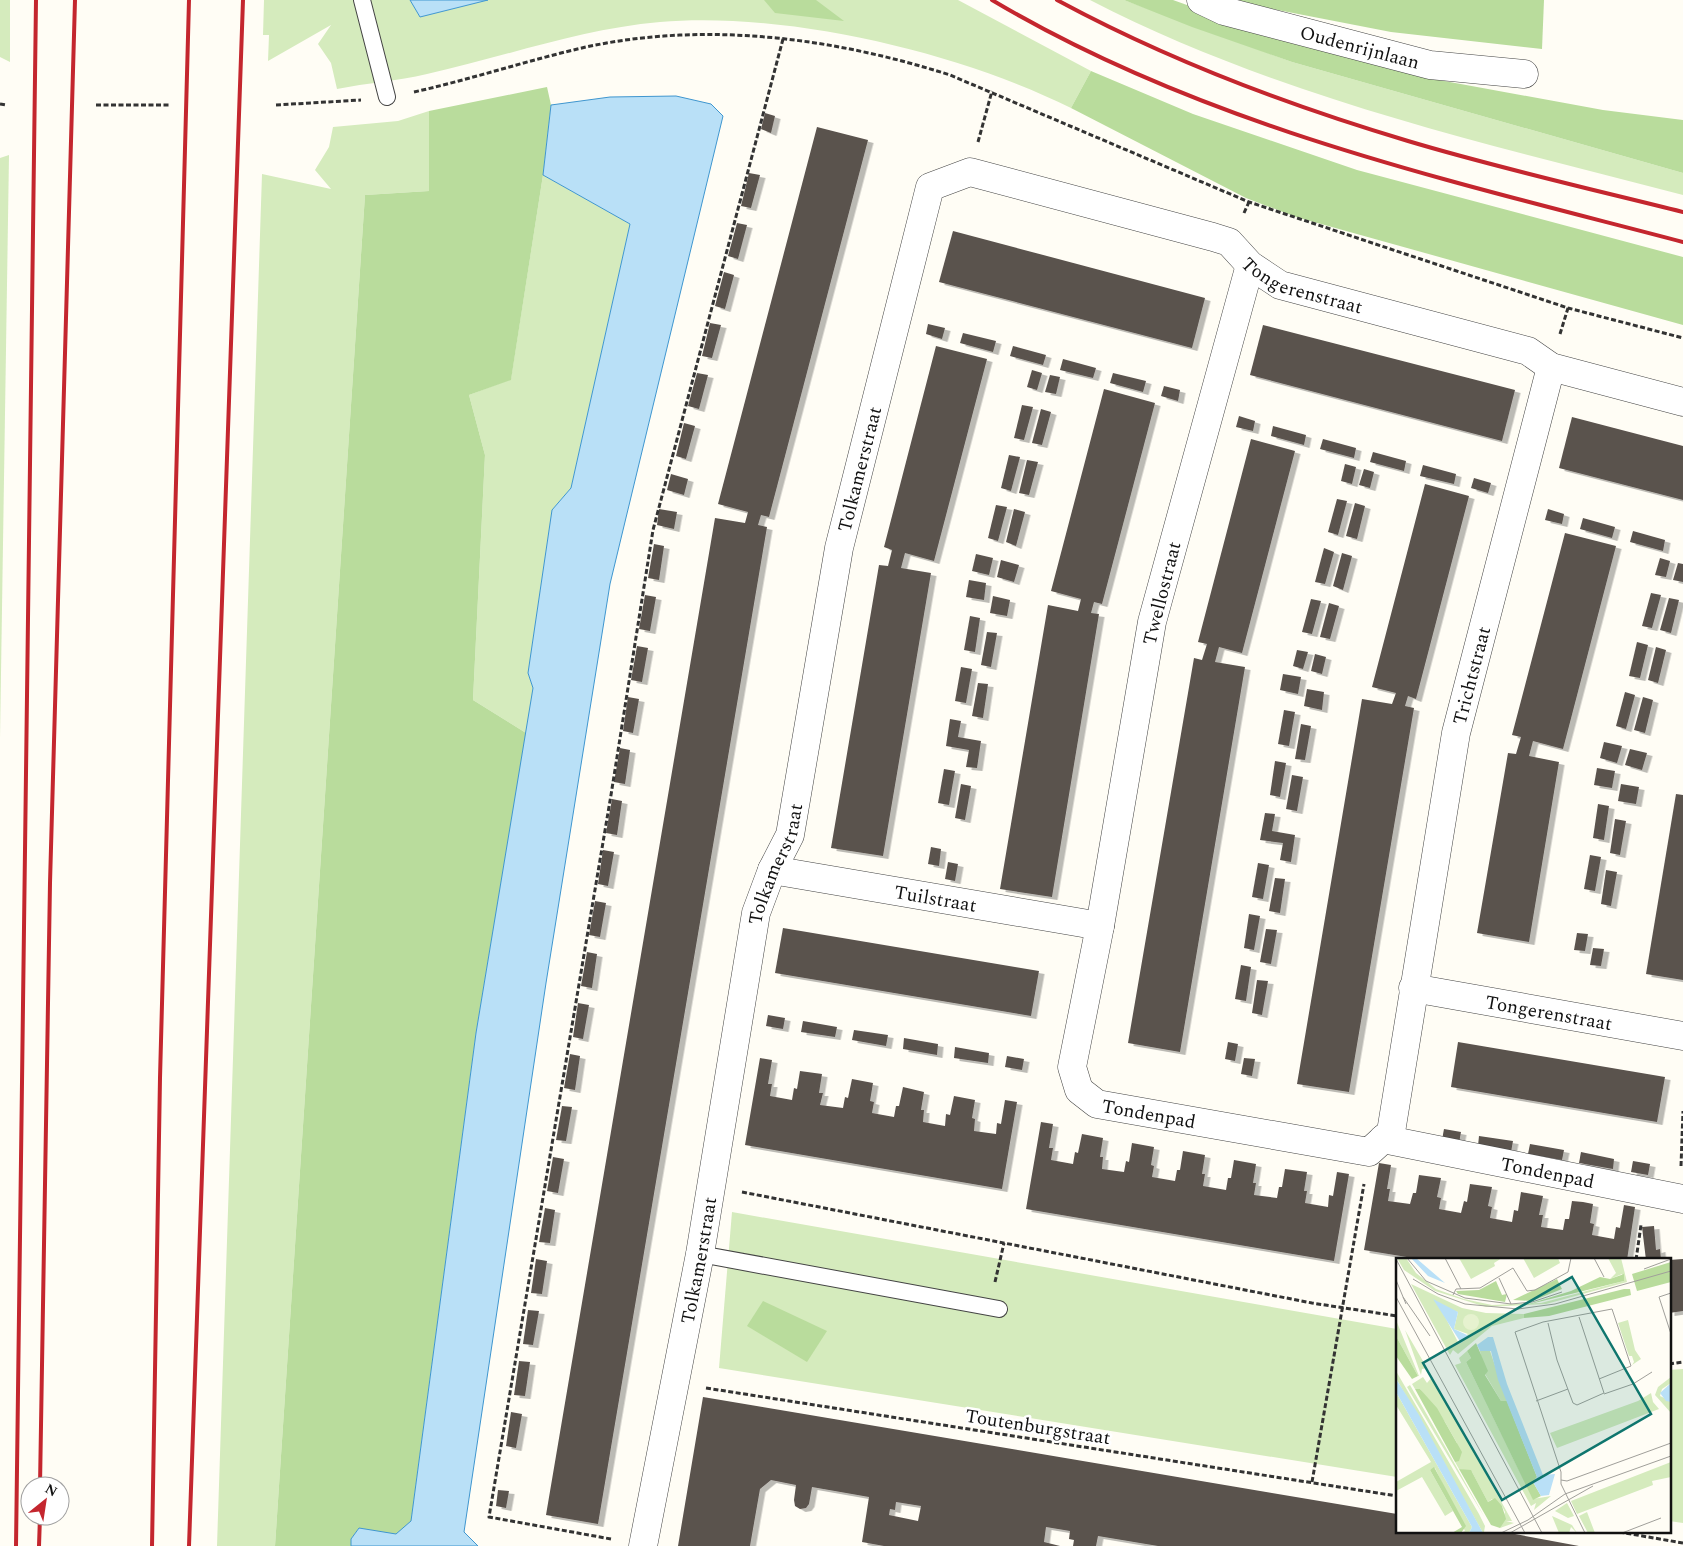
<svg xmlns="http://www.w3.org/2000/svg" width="1683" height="1546" font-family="Spectral,serif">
<defs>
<filter id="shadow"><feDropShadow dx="5.5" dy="3" stdDeviation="0" flood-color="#0004"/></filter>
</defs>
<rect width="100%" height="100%" fill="#fffdf5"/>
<g fill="#d5ebbd">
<path d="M0 0H10V62L0 57Z"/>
<path d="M264 0H410L420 17 488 0H958L1091 71 1071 108C959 52 785 11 660 22 580 29 504 57 427 74 397 81 367 83 337 89L331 63 318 44 331 25 268 61 269 35H263Z"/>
<path d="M1090 0H1124L1292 62 1683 173V195C1482 143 1276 96 1090 0Z"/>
<path d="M429 111V191L365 195 275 1546H217L262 174 331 189 315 170 329 147 333 127 398 121Z"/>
<path d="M9 155 0 738V158Z"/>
<path d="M543 175 630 224 571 488 552 510 528 673 533 688 526 733 473 700 485 455 469 395 511 379Z"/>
<path d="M732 1212 1397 1329V1477L719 1368Z"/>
<path d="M1683 1369V1523L1669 1521V1370Z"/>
</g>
<g fill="#b9dc9c">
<path d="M764 0H816L844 21 775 13Z"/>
<path d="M1124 0H1173L1254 29 1428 78 1603 110 1683 120V173L1292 62 1192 27Z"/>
<path d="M1227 0H1544L1542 49 1391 32Z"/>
<path d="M1091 71 1193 114 1357 170 1683 257V325L1296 217 1246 198 1071 108Z"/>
<path d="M547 87 551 105 543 175 511 380 469 395 485 455 473 700 526 733 476 1033 411 1521 396 1535 359 1528 351 1539V1546H275L365 195 429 191V111Z"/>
<path d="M763 1301 827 1331 807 1362 747 1326Z"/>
</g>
<g fill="#b9e0f7" stroke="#3f96cf">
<path d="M410 0H488L420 17Z"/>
<path d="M676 96 711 104 723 116 610 584 546 983 464 1532 478 1546H351V1539L359 1528 396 1534 411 1521 476 1033 533 688 528 673 552 510 571 488 630 224 543 175 551 105 610 97Z"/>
</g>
<g fill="#5a524d" fill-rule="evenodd" filter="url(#shadow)">
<path d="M765 113 775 116 771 133 761 129Z"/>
<path d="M817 127 868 140 769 517 761 515 758 525 767 527 598 1524 546 1515 715 518 745 523 748 512 718 504Z"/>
<path d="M749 173 760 175 751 208 741 206Z"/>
<path d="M737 223 747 225 738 259 728 256Z"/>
<path d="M953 231 1205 298 1192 348 939 282Z"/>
<path d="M724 272 734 275 725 309 715 306Z"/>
<path d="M710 323 721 325 712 358 702 356Z"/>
<path d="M928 324 945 328 942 339 926 334Z"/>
<path d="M1263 325 1515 390 1502 441 1250 375Z"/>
<path d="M963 333 996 341 993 352 960 343Z"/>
<path d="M936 346 987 359 934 561 905 553 901 568 931 573 883 856 831 848 879 565 888 566 892 550 884 547Z"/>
<path d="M1013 346 1046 355 1043 365 1010 356Z"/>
<path d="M1063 359 1096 368 1093 378 1060 370Z"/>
<path d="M1032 370 1042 373 1037 390 1027 387Z"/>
<path d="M697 373 708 375 699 409 688 406Z"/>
<path d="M1113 373 1146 381 1143 392 1110 383Z"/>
<path d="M1050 375 1060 377 1056 394 1045 392Z"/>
<path d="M1164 386 1180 390 1178 401 1161 396Z"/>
<path d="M1104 389 1155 403 1102 604 1094 602 1091 613 1099 614 1052 897 1000 889 1048 605 1078 611 1081 599 1051 591Z"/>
<path d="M1022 405 1033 407 1024 440 1014 438Z"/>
<path d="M1041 409 1051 412 1042 445 1032 443Z"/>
<path d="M1239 416 1255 421 1253 431 1236 427Z"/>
<path d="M1572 417 1683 446V500L1559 468Z"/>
<path d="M684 423 695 426 686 459 676 456Z"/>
<path d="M1273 426 1306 435 1304 445 1271 436Z"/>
<path d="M1251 439 1295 451 1242 653 1219 647 1215 662 1245 667 1180 1052 1128 1043 1194 658 1202 660 1207 644 1198 642Z"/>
<path d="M1323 439 1356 448 1354 458 1320 449Z"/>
<path d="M1373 452 1406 461 1404 471 1370 462Z"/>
<path d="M1009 455 1020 457 1011 491 1001 488Z"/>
<path d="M1027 460 1038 462 1029 495 1019 493Z"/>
<path d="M1345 464 1356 467 1352 484 1341 481Z"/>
<path d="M1423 465 1456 474 1454 484 1420 476Z"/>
<path d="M1364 469 1374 472 1370 488 1359 485Z"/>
<path d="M671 474 688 479 684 495 667 490Z"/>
<path d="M1474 478 1491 483 1488 493 1471 488Z"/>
<path d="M1425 484 1469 496 1416 699 1408 696 1405 706 1414 708 1349 1092 1297 1084 1362 699 1392 704 1396 693 1372 687Z"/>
<path d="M1337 499 1347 501 1338 535 1328 532Z"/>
<path d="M1355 503 1365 506 1357 539 1346 536Z"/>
<path d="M996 505 1007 507 998 541 988 538Z"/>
<path d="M659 509 677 512 674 529 657 525Z"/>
<path d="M1014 509 1025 512 1016 546 1006 542Z"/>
<path d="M1548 509 1564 514 1562 524 1545 520Z"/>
<path d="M1583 518 1615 527 1612 538 1580 529Z"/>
<path d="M1633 531 1665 540 1663 551 1630 542Z"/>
<path d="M1565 533 1616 546 1563 749 1533 741 1529 756 1559 762 1529 942 1477 933 1508 753 1516 754 1521 737 1512 735Z"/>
<path d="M654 544 664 546 659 580 648 578Z"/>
<path d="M1324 548 1334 552 1325 584 1315 582Z"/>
<path d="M1342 553 1352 556 1343 590 1333 586Z"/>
<path d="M976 554 993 558 989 575 972 571Z"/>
<path d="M1660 558 1670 561 1666 577 1655 575Z"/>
<path d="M1001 560 1019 565 1014 582 997 577Z"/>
<path d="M1678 563 1683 564V582L1673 580Z"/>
<path d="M969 580 986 583 984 600 966 597Z"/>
<path d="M1651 593 1661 595 1652 628 1642 626Z"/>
<path d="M645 595 656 597 650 631 639 629Z"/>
<path d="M993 596 1010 600 1007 616 990 613Z"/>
<path d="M1669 598 1679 600 1671 633 1660 630Z"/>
<path d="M1311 599 1321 601 1312 634 1302 632Z"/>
<path d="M1329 603 1339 606 1330 639 1320 637Z"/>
<path d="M970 616 980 618 975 652 964 650Z"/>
<path d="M987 632 997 633 991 667 981 665Z"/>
<path d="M1637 642 1648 645 1640 678 1629 676Z"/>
<path d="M637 646 648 648 642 682 631 680Z"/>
<path d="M1656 647 1666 650 1658 683 1648 680Z"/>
<path d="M1297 650 1308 652 1303 669 1293 666Z"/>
<path d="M1315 654 1326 657 1322 674 1311 671Z"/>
<path d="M961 667 972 669 966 703 955 701Z"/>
<path d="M1283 674 1301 677 1298 694 1280 690Z"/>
<path d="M978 683 988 684 983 718 972 716Z"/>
<path d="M1307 689 1324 692 1322 710 1304 706Z"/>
<path d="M1625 692 1635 695 1626 729 1616 726Z"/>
<path d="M628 697 639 699 633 733 623 731Z"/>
<path d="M1643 697 1653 700 1645 733 1634 730Z"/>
<path d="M1284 710 1295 712 1289 746 1278 744Z"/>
<path d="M950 719 961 721 958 737 981 741 977 768 966 767 969 750 946 746Z"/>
<path d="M1301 724 1311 726 1305 760 1295 759Z"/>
<path d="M1604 742 1622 746 1617 763 1600 758Z"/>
<path d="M620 748 630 750 625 784 614 782Z"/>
<path d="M1630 749 1647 753 1642 770 1625 765Z"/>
<path d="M1275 761 1286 763 1280 797 1270 795Z"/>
<path d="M1597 768 1615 771 1612 788 1594 785Z"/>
<path d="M944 769 955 771 949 805 938 803Z"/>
<path d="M1292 775 1303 777 1297 811 1286 809Z"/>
<path d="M961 784 971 786 965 820 955 818Z"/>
<path d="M1621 784 1639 787 1636 804 1618 801Z"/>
<path d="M1676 794 1683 795V980L1646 974Z"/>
<path d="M612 799 622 801 617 835 606 833Z"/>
<path d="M1598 804 1609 806 1604 840 1593 838Z"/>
<path d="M1265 813 1275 814 1272 831 1295 835 1291 862 1280 860 1283 843 1260 840Z"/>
<path d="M1615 819 1626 821 1620 855 1610 853Z"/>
<path d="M931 847 941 849 939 866 928 864Z"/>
<path d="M603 850 614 852 608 886 598 884Z"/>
<path d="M1590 855 1601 857 1595 891 1584 889Z"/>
<path d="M948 862 958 864 955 881 945 879Z"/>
<path d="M1258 863 1269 865 1263 899 1252 897Z"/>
<path d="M1606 870 1617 872 1611 906 1601 904Z"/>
<path d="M1275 878 1285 879 1280 913 1269 911Z"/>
<path d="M595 901 606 903 600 937 589 935Z"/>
<path d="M1249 914 1260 916 1254 950 1244 948Z"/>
<path d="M783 928 1039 971 1031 1016 775 973Z"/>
<path d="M1266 929 1277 930 1271 964 1260 962Z"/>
<path d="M1577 933 1588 934 1585 951 1574 950Z"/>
<path d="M1593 948 1604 949 1601 966 1590 965Z"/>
<path d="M587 952 597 954 592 988 581 986Z"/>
<path d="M1241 965 1251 967 1246 1001 1235 999Z"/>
<path d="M1257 980 1268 981 1262 1015 1252 1013Z"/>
<path d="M578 1003 589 1005 583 1039 573 1037Z"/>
<path d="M768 1015 785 1018 783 1029 766 1026Z"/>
<path d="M803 1021 837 1027 835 1037 801 1032Z"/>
<path d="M854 1030 888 1035 886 1046 852 1040Z"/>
<path d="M904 1038 938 1044 937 1055 903 1049Z"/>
<path d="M1228 1042 1238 1044 1235 1061 1225 1059Z"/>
<path d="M1458 1042 1665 1077 1657 1122 1451 1087Z"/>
<path d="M955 1047 989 1053 988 1063 954 1058Z"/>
<path d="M570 1054 580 1056 575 1090 564 1088Z"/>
<path d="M1007 1056 1024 1059 1022 1070 1005 1067Z"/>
<path d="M760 1058 772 1060 768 1084H772L770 1096 792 1100 794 1088 797 1089 800 1071 822 1074 819 1093H823L820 1105 843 1108 845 1097 848 1098 852 1079 873 1083 870 1101 874 1102 872 1113 894 1117 896 1106H899L903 1087 924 1092 921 1110H924L923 1122 945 1126 946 1114 950 1115 954 1096 975 1100 972 1118 975 1119 974 1131 996 1134 997 1123 1001 1124 1005 1100 1017 1102 1002 1189 745 1145Z"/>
<path d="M1244 1058 1255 1059 1252 1076 1241 1074Z"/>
<path d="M562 1106 572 1107 566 1141 556 1140Z"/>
<path d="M1041 1122 1053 1124 1049 1148H1053L1051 1160 1073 1164 1075 1152 1078 1153 1082 1134 1103 1138 1100 1157H1103L1102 1169 1124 1172 1126 1161 1129 1162 1132 1143 1154 1147 1151 1165 1154 1166 1152 1177 1175 1181 1177 1170H1180L1183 1151 1205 1155 1202 1174H1205L1203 1186 1226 1190 1228 1178H1231L1234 1160 1256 1164 1253 1183H1256L1254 1195 1277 1198 1279 1187H1282L1285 1169 1307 1172 1304 1191H1307L1305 1203 1328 1207 1329 1195 1333 1196 1337 1172 1349 1174 1334 1261 1026 1209Z"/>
<path d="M1444 1129 1461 1132 1459 1143 1442 1140Z"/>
<path d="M1479 1136 1513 1141 1511 1152 1478 1146Z"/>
<path d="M1530 1144 1564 1150 1562 1160 1528 1154Z"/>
<path d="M1581 1152 1614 1159 1613 1169 1579 1163Z"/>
<path d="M553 1157 564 1159 558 1193 547 1191Z"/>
<path d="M1633 1161 1650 1164 1648 1175 1631 1172Z"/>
<path d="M1379 1163 1391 1165 1387 1189H1390L1388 1201 1410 1204 1413 1193H1416L1419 1175 1441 1178 1437 1197 1441 1198 1439 1209 1461 1213 1464 1201 1467 1202 1470 1184 1492 1187 1488 1206 1492 1207 1490 1218 1512 1222 1514 1210 1518 1211 1521 1192 1543 1196 1539 1215H1543L1541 1227 1563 1230 1565 1219H1569L1572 1201 1583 1202 1593 1204 1590 1223 1594 1224 1592 1235 1614 1239 1616 1227 1620 1228 1624 1205 1635 1207 1627 1260H1425L1364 1250Z"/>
<path d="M545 1208 555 1210 550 1243 539 1242Z"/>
<path d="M1654 1226 1656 1250 1660 1249 1661 1260H1646L1642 1227Z"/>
<path d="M536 1259 547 1261 542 1294 531 1293Z"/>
<path d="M1683 1259V1311L1669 1313V1260Z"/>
<path d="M528 1310 539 1311 533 1345 523 1344Z"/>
<path d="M519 1361 530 1362 525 1396 514 1395Z"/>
<path d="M703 1397 1397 1514V1532H1504L1579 1546H1158L1098 1536 1096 1546H1073L1074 1540 1069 1539 1070 1531 1046 1527 1044 1542 1060 1546H884L862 1542 869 1497 812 1487 809 1504 806 1508 800 1509 795 1506 794 1500 796 1485 771 1480 760 1489 750 1546H678ZM896 1502 921 1506 918 1521 889 1515 890 1509 895 1510Z"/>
<path d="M511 1412 522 1414 516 1448 506 1446Z"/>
<path d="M498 1490 509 1491 506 1508 496 1506Z"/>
</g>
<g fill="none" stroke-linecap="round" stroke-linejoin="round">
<g stroke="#444" stroke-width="18">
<g id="lane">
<path d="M362 0 387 97"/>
<path d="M700 1254 999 1309"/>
</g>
</g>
<g stroke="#444" stroke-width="29">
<g id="street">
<path id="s1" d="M1201 0 1224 11 1430 65 1524 74"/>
<path id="s2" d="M1250 265 1152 622 1100 926 1072 1067 1079 1090 1097 1104 1369 1152 1391 1132 1456 733 1551 367"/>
<path id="s3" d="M772 870 1100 926"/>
<path id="s4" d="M1413 988 1683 1036"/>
<path id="s5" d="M1383 1139 1683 1199"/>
<path id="s6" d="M643 1546 700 1254 756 913 772 870 790 835 839 548 930 187 970 172 1213 237 1229 242 1250 265 1280 285 1528 351 1551 367 1683 402"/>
</g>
</g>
<g stroke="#333" stroke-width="3" stroke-dasharray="5 2.5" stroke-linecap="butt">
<path d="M414 92C472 79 529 60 586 47 707 21 834 38 950 75L1249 202 1568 308 1683 338"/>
<path d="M0 104 6 105"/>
<path d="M96 105H169"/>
<path d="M276 105 361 100"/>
<path d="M978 142 992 91"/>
<path d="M1244 213 1249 202"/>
<path d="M1560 334 1568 308"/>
<path d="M1681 1166 1683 1111"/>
<path d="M742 1192 1312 1303 1397 1316"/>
<path d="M1636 1260 1641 1225"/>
<path d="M995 1282 1004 1243"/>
<path d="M1669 1364 1683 1362"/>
<path d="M706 1388 1397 1496"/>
<path d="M1312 1482 1364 1184"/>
<path d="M1619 1532 1683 1543"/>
<path d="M611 1539 489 1517 611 795 653 530 783 39"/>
</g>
<use href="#lane" stroke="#fff" stroke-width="16"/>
<use href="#street" stroke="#fff" stroke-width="28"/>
<g stroke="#c4262e" stroke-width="4">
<path d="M992 0C1204 126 1447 180 1683 242"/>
<path d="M1057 0C1168 60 1287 105 1408 141 1498 168 1591 189 1683 212"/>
<path d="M40 1486 50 883 75 0"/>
<path d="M16 1546 36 0"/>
<path d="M39 1546 40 1516"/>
<path d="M152 1546 160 1078 189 0"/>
<path d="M189 1546 243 0"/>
</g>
</g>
<g text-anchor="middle" stroke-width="5" stroke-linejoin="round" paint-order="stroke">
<g font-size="19" fill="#111" stroke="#fff">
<text dy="7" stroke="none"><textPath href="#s1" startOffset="166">Oudenrijnlaan</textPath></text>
<text dy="7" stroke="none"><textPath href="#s6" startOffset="1791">Tongerenstraat</textPath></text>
<text dy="7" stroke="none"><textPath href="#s6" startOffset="1101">Tolkamerstraat</textPath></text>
<text transform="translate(1161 593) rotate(-76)" y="7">Twellostraat</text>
<text dy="7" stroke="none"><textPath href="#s2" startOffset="1639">Trichtstraat</textPath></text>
<text dy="7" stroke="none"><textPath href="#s6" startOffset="696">Tolkamerstraat</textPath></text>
<text dy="7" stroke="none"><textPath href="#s3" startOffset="166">Tuilstraat</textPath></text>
<text dy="7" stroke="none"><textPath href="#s4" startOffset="138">Tongerenstraat</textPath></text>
<text dy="7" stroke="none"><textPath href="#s2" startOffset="922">Tondenpad</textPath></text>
<text dy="7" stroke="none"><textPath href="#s5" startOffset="168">Tondenpad</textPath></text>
<text dy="7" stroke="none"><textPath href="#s6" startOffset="291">Tolkamerstraat</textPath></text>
<text transform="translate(1038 1426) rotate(9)" y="7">Toutenburgstraat</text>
</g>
</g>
<g transform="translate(1396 1258)">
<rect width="275" height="275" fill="#fffdf5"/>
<path d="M1 0H10L20 15 40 31 68 41 96 47 145 45 228 23 226 16 214 21 220 15 212 0H225L231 24 150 46 90 49 39 33 8 12ZM63 0H106L98 5 99 8 75 21ZM127 0H162L164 5 138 20ZM15 26 66 50 90 55 128 56V60L96 68 62 96 57 92 54 97ZM44 49 62 54 58 71 72 76 62 84ZM0 62 23 118H22L0 78ZM232 62 239 92 245 101 236 107 238 104 236 98H233L222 65ZM9 72 31 110 26 111 25 117ZM71 93 75 100 70 104 137 241 155 238 138 252 140 245 135 248 59 107 65 105 63 100ZM84 93H94L111 143H105L89 116ZM0 113 83 256 89 268 88 274 101 275H87L1 122ZM27 119 31 125 36 119 116 263H110L118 265 104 270 109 254 106 248 96 241 92 244 76 214 63 211 59 204 61 185 49 164 24 131H19L16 126ZM275 119V125L266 131 264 138 275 143V155L259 137 262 129ZM14 127 50 190 89 260 11 129ZM0 134 76 269 73 275H65L69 273 39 210 34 212 57 253 49 258 26 219 0 233V224L35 204 0 147ZM255 135 257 144 263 151 161 190 154 175 242 143ZM275 204V219L256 223 257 227 181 256 175 243ZM171 245 178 258 172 260 159 253ZM191 254 199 275H192L183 258ZM156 258 176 267 181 275 175 269 173 275H163Z" fill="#d5ebbd" fill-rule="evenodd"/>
<path d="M275 4V24L241 33 236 16ZM228 16V23L126 48 175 33 204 19 214 21ZM161 21 166 31 136 43 117 42ZM100 23 106 37 111 36 109 44 62 36 60 33 83 32ZM228 31H234L235 37 153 58 128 60V56ZM0 78 22 118 16 121 0 98ZM80 85 92 113 89 117 105 143H111L141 219 137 224 145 238 137 242 70 104 75 100 71 93ZM19 131H24L41 150 66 194 63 203 59 204ZM38 209 70 268 65 275H56L66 269 34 212ZM63 211 75 212 92 244 99 240 106 248 110 261 104 270 95 267Z" fill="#b9dc9c"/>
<path d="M67 64a8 8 0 1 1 16 0a8 8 0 1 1-16 0Z" fill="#e6f2cf"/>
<path d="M15 0H20L49 25 32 18ZM37 41 62 54 58 71 73 78 65 85ZM92 79H97L111 126 147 217 159 216 153 237 145 238 137 224 141 219 102 122 95 93H84L81 87ZM0 121 23 157 87 275H73L76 269 0 134ZM275 125V144L270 143 264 135Z" fill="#b9e0f7"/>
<path fill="none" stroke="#a09f9a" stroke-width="1" d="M11 0 30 23 69 40 115 46 136 44 166 34M49 0 65 31M198 0 208 19M0 1 146 275M248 11 275 1M103 20 115 46M17 21 42 36 69 46 122 51 159 46 275 13M0 22 10 46M275 35 263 39 275 76M57 37 60 31 84 30 117 10 131 33 139 32 172 14 175 0M0 39 129 275M7 39 34 78M152 65 161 102 177 145 181 147 208 135 183 59M208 136 237 126 256 114M140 143 172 131M165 222 171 223 275 185M105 275 132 262 169 236 275 198M114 275 197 228M189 275 165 226V214L119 74 147 64 216 51 235 108 203 121M226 275 265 260"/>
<path fill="#0f766e" fill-opacity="0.15" stroke="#0f766e" stroke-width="2.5" d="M176 19 255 156 106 242 27 105Z"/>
<rect width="275" height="275" fill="none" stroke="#111" stroke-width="2.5"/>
</g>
<g transform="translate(45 1501) rotate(30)"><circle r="24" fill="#ffffff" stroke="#a0a0a0"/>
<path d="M0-4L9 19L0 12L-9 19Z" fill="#c4262e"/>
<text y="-8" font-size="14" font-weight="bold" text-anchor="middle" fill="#111111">N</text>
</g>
</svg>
